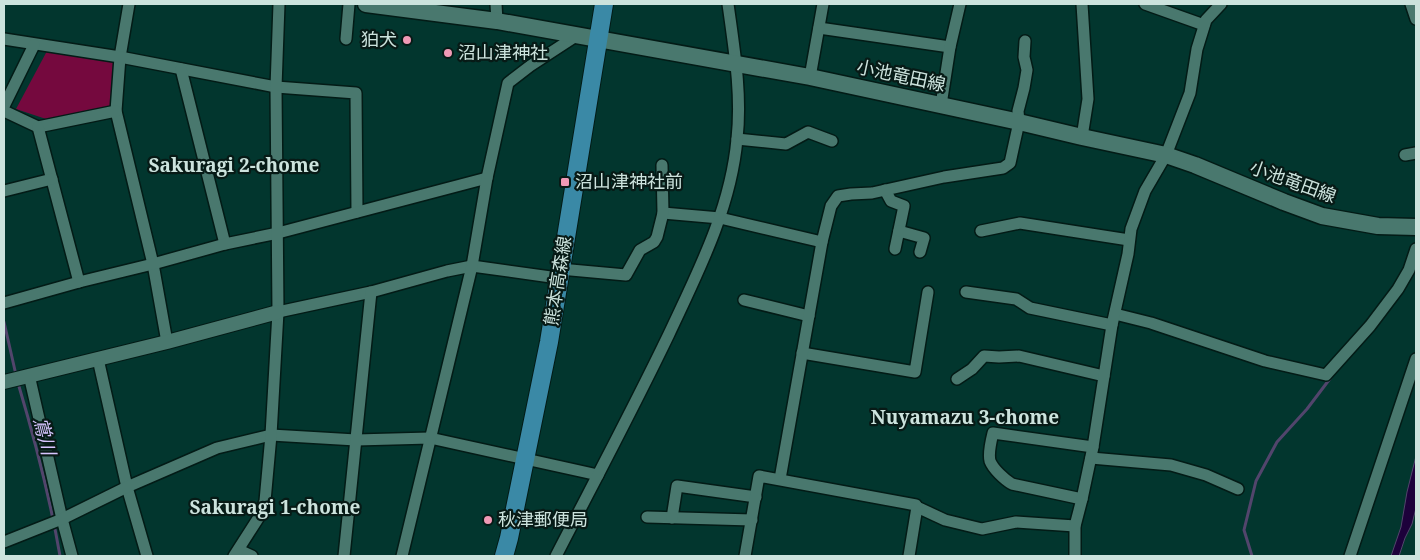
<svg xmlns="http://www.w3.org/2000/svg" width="1420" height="560" font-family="'Noto Serif','Noto Sans JP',serif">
<rect width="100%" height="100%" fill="#02362e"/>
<path fill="#75093e" d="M47 51 117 62 111 110 46 119 16 109Z"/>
<path fill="#1d013b" stroke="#52456c" d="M1416 456V508L1412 524 1405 538 1399 556H1391L1401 527 1407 492Z"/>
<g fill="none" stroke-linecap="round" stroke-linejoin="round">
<g stroke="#52456c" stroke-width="3">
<path d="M4 322 16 375"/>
<path d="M18 383C35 440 50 498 60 556"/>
<path d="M1252 556 1244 530 1256 481 1277 442 1307 409 1332 376"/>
</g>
<g stroke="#031b16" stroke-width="14">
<g id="minor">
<path d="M129 4 120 57 116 111 153 264 167 342"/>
<path d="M496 4 497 21"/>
<path d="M1082 4 1088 99 1082 137"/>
<path d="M1145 4 1204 25"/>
<path d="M1411 4 1416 19"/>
<path d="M819 28 950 47"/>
<path d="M4 39 120 57 276 87 356 93 357 212"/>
<path d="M346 39 349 4"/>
<path d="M181 69 225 244"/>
<path d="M810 77 823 4"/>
<path d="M941 105 950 47 960 4"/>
<path d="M4 106 34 45"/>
<path d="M4 111 38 127 116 111"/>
<path d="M38 127 79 282"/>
<path d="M737 139 786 144 808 132 832 141"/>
<path d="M1405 155 1416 153"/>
<path d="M885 190 891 201 904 206 895 249"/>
<path d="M4 191 52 179"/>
<path d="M663 213 720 218 822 242"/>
<path d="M899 231 924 238 920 252"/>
<path d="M981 231 1020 223 1129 240"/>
<path d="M560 269 626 275 640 250 654 242 657 237 663 213 662 165"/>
<path d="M966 292 1016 299 1030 308 1112 325"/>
<path d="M744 300 809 316"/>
<path d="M4 303 79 282 153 264 225 244 278 233 487 178"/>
<path d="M278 312 371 292 447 271 472 266 558 278"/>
<path d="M1115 314 1151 323 1265 361 1326 375 1370 326 1398 289 1409 270 1416 249"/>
<path d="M802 353 915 372 928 292"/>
<path d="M98 359 127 487 147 556"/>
<path d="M29 375 62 519 72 556"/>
<path d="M957 379 972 369 984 356 999 357 1019 356 1104 376"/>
<path d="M1091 458 1171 465 1206 475 1238 489"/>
<path d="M780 479 822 242 831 206 838 196 851 194 872 193 944 177 1003 168 1010 163 1019 122 1018 111 1024 88 1027 70 1024 57 1025 41"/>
<path d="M1082 499 1012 484C1005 480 993 469 990 461 988 453 991 441 993 433L1093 447"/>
<path d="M647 517 752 520"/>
<path d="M672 518 677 486 756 497"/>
<path d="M4 542 62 519 127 487 217 448 271 435 356 440 430 438 598 475"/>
<path d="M239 550 252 556"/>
<path d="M234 556 259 517 265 501 271 435 278 312 276 87 279 4"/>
<path d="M344 556 371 292"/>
<path d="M402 556 472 266 487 178 508 83 530 66 576 36"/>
<path d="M556 556C594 482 633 409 669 334 698 272 731 208 737 139 742 94 734 48 728 4"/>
<path d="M745 556 759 476 916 505 917 507 945 520 982 529 1016 522 1075 526"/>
<path d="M909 556 917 507"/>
<path d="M1075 556V526L1082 499 1093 447 1112 325 1128 254 1131 229 1145 191 1166 155 1190 93 1197 49 1206 20 1221 4"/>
<path d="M1350 556 1416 359"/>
</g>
</g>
<g stroke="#031b16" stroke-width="16">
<path id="tertiary" d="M4 382 167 342 278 312"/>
</g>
<g stroke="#031b16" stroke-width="19">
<path id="secondary" d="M366 4 497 21 810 77 1019 122 1082 137 1166 155 1195 165 1284 202 1322 216 1378 226 1416 227"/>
</g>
<g stroke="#031b16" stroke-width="20">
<path id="primary" d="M504 556 509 538 549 342 604 4"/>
</g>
<use href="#minor" stroke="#49786e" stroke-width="11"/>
<use href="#tertiary" stroke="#49786e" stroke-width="14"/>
<use href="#secondary" stroke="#49786e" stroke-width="16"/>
<use href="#primary" stroke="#3a89a6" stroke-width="18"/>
</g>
<g fill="#f09ab6" stroke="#071a16" stroke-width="2">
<circle cx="407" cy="40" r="5"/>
<circle cx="448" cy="53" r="5"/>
<rect x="560" y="177" width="10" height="10" rx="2.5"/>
<circle cx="488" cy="520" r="5"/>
</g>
<g text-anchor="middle" stroke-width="4.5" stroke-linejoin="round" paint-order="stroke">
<g font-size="18" fill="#cce3dd" stroke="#071a16" text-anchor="start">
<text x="397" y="46" text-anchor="end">狛犬</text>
<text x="458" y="59">沼山津神社</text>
<text x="575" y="188">沼山津神社前</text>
<text x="498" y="526">秋津郵便局</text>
</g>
<g font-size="18" fill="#cce3dd" stroke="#071a16">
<text transform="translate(901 76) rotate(12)" y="6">小池竜田線</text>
<text transform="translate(1293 182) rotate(20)" y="6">小池竜田線</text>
<text transform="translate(558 281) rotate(-81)" y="6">熊本高森線</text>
</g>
<g font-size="19" font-weight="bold" fill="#cce3dd" stroke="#071a16">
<text x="234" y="172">Sakuragi 2-chome</text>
<text x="965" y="424">Nuyamazu 3-chome</text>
<text x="275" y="514">Sakuragi 1-chome</text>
</g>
<g font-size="19" font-style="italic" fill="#d7c5fe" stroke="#071a16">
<text transform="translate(45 436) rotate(76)" y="7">鴬川</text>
</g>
</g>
<rect width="1420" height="560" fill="none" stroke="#cce3dd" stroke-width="10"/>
</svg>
